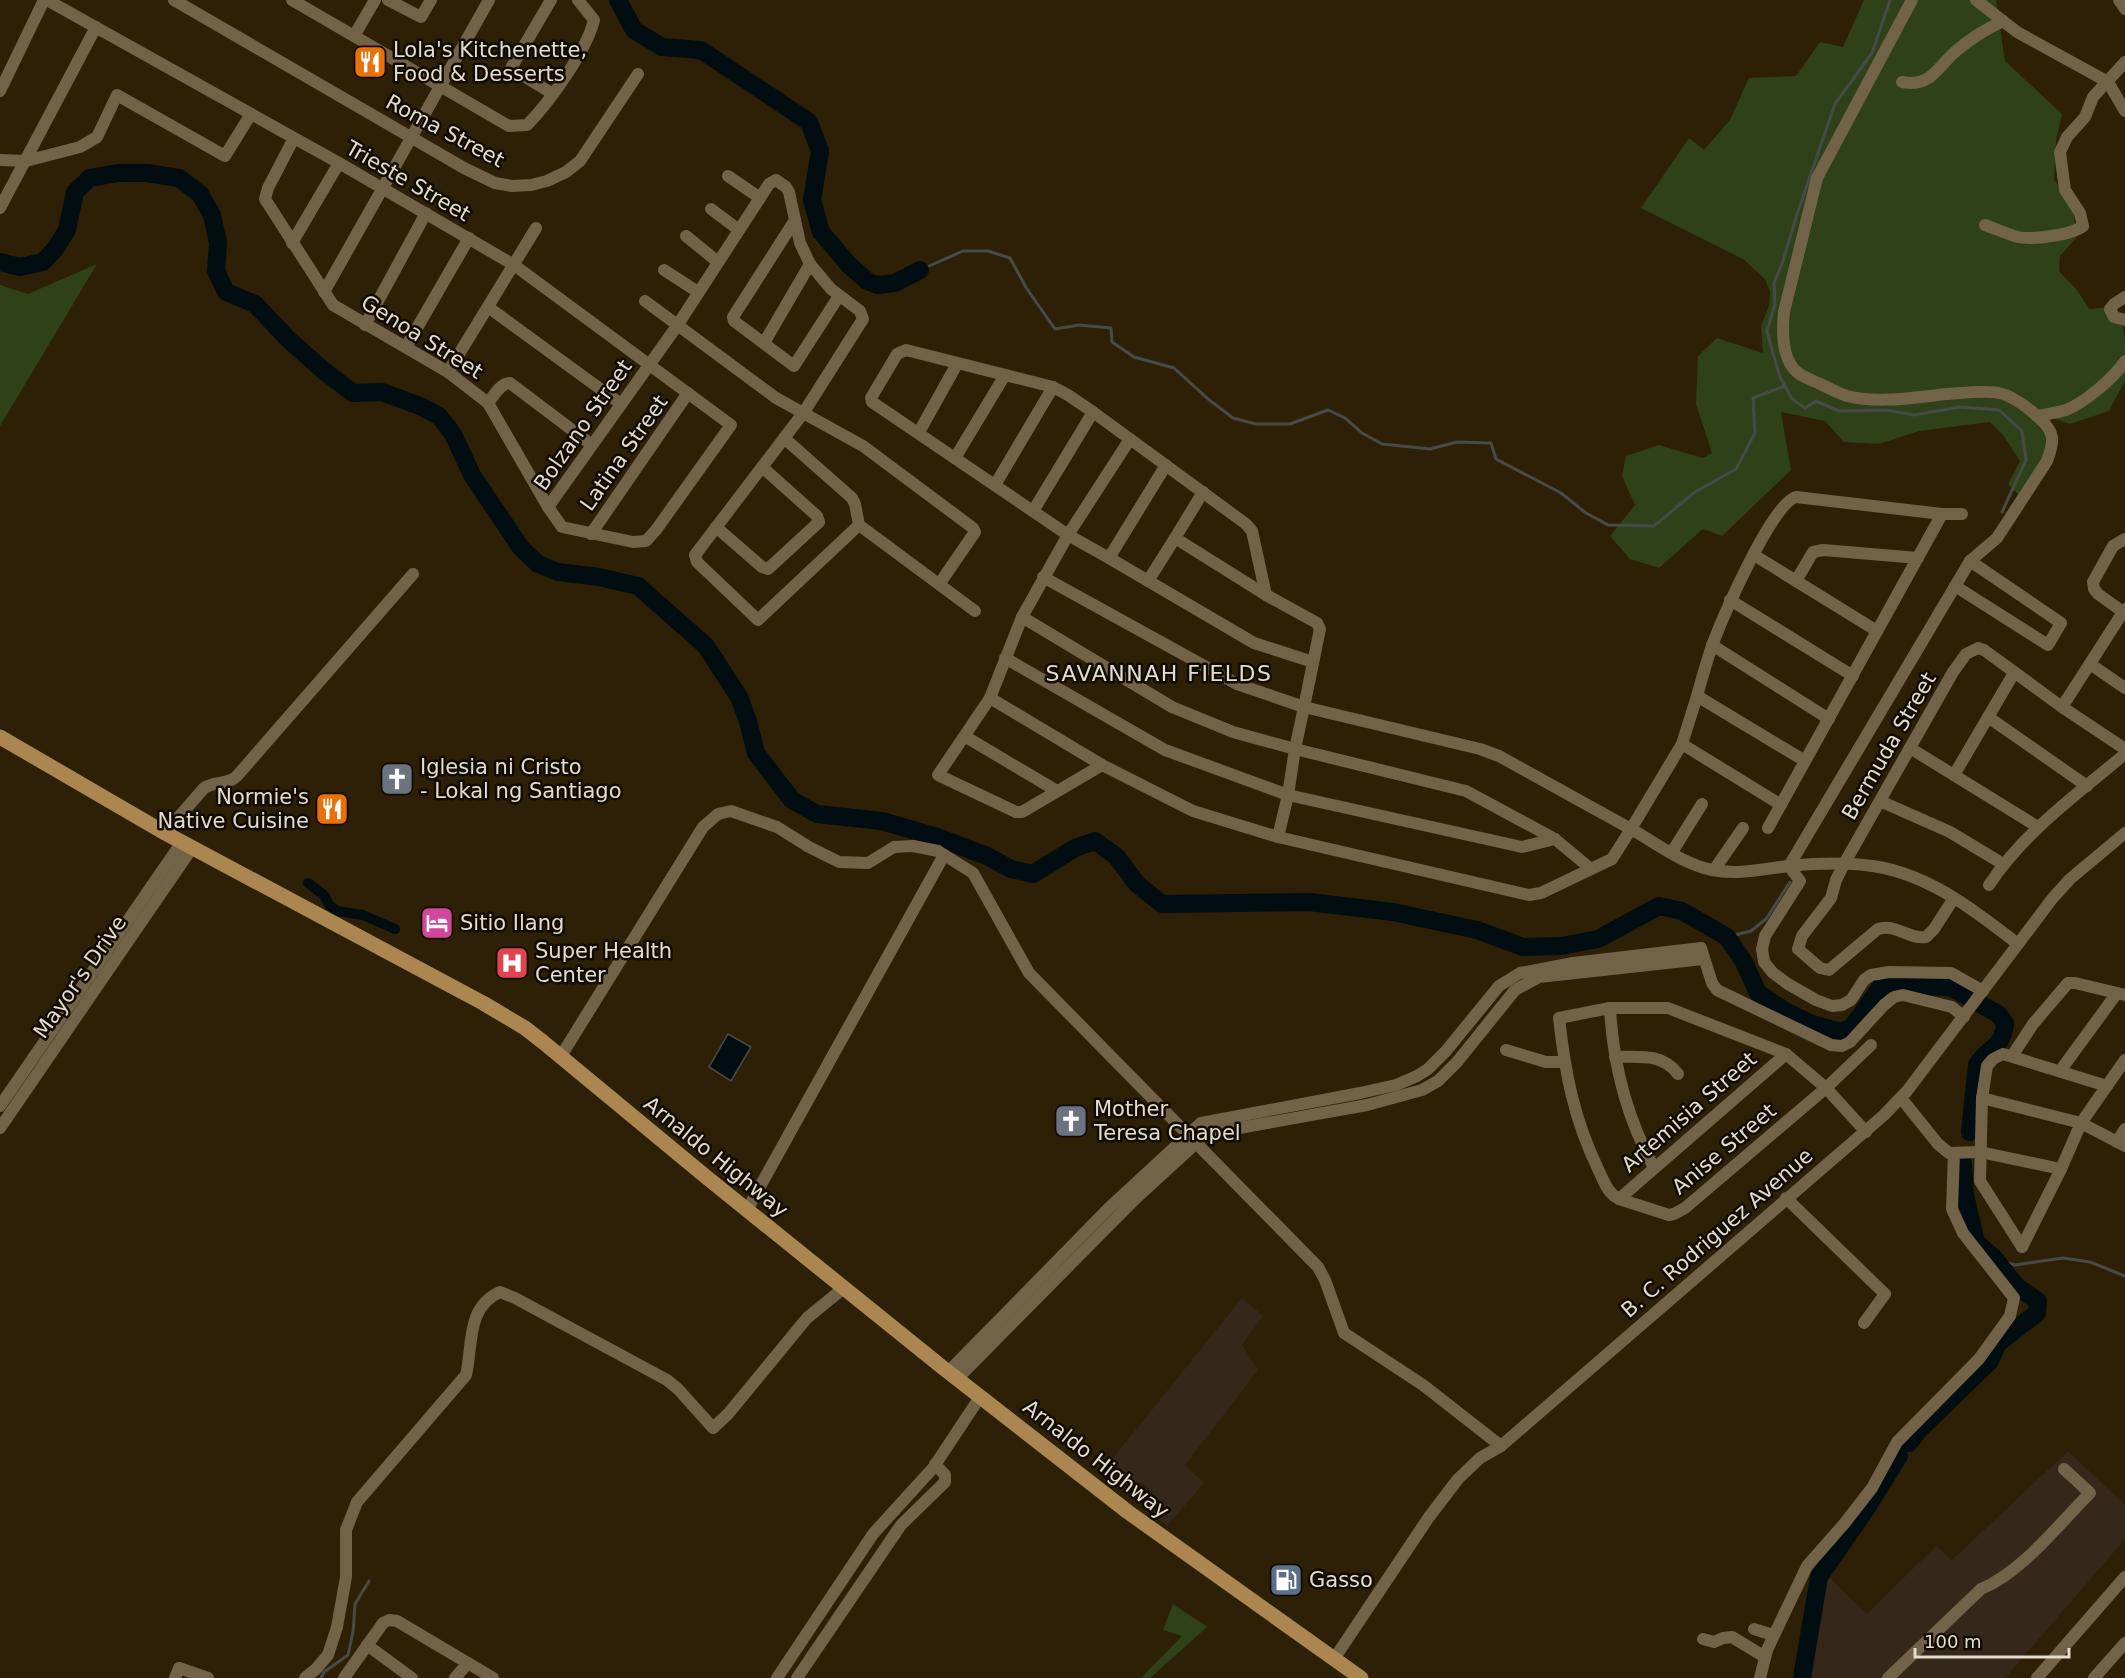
<svg xmlns="http://www.w3.org/2000/svg" width="2125" height="1678" font-family="'DejaVu Sans',sans-serif">
<rect width="100%" height="100%" fill="#2d2006"/>
<g fill="#35271a">
<path d="M1242 1298 1263 1316 1242 1345 1258 1370 1185 1465 1204 1483 1167 1526 1143 1507 1153 1493 1141 1482 1128 1495 1101 1473Z"/>
<path d="M2068 1451 2125 1505V1539L2005 1678H1808L1825 1573 1867 1614 1936 1546 1952 1560Z"/>
</g>
<g fill="#2e4118">
<path d="M1864 0H1996L2005 61 2062 114 2056 141 2054 179 2073 208 2077 237 2060 256 2059 271 2077 290 2089 309 2111 307 2123 327 2125 340V381L2109 411 2070 424 2047 416 2035 422 2049 440 2038 471 2022 498 2008 484 2020 461 2003 435 1990 422 1919 431 1879 444 1844 442 1825 421 1781 412 1791 470 1722 536 1703 529 1659 568 1630 559 1610 536 1635 505 1622 476 1626 456 1659 445 1703 458 1712 453 1696 404 1698 356 1717 338 1763 353 1761 326 1769 306 1770 292 1765 279 1743 259 1641 208 1689 138 1704 150 1730 120 1749 78 1796 76 1820 42 1843 47Z"/>
<path d="M97 264 0 426V285L28 294Z"/>
<path d="M1173 1604 1207 1627 1150 1678H1141L1182 1636 1163 1630Z"/>
</g>
<path fill="#020d11" stroke="#464b49" stroke-width="1.5" d="M728 1034 751 1047 731 1081 709 1067Z"/>
<g fill="none" stroke-linecap="round" stroke-linejoin="round">
<g stroke="#464b49" stroke-width="3">
<path d="M1890 0 1872 53 1835 104 1797 214 1783 261 1774 283 1775 304 1767 331 1772 350 1780 377 1785 386 1792 399 1805 408 1816 401 1839 411 1886 410 1914 415 1960 407 1999 410 2022 431 2026 460 2002 512"/>
<path d="M920 270 963 251H988L1010 258 1027 289 1055 329 1079 325 1111 328 1112 342 1134 357 1174 368 1208 399 1233 418 1256 424H1290L1328 410 1345 418 1362 433 1382 444 1430 449 1457 442 1491 443 1496 459 1561 493 1586 513 1608 525 1654 526 1695 492 1736 469 1755 433 1753 398 1785 386"/>
<path d="M1727 937 1751 931 1766 919 1790 882"/>
<path d="M1995 1259 2015 1265 2063 1258 2090 1262 2125 1276"/>
<path d="M321 1678 324 1672 348 1655 353 1632 355 1604 369 1581"/>
</g>
<path stroke="#020d11" stroke-width="10" d="M308 883 324 895 329 905 337 911 363 915 395 929"/>
<g stroke="#020d11" stroke-width="18">
<path d="M618 0 634 30 662 47 701 50 809 122 820 151 812 200 821 232 849 265 867 281 877 285 895 283 920 270"/>
<path d="M0 262 20 267 43 262 55 249 67 230 75 192 90 178 118 173H147L179 178 200 194 212 215 218 243 216 271 226 292 255 304 288 339 324 371 353 393 382 392 420 406 439 416 453 434 472 475 521 548 538 564 558 572 599 577 638 586 706 646 739 697 748 721 756 753 792 800 817 814 882 821 937 837 987 856 1011 869 1033 874 1075 848 1095 841 1116 856 1137 884 1162 904 1309 902 1393 912 1477 930 1523 947 1561 946 1598 939 1659 906 1682 911 1727 937 1744 962 1758 993 1785 1011 1812 1024 1841 1032 1852 1027 1882 985 1950 987 1998 1014 2005 1023C2003 1049 1989 1045 1977 1065L1970 1132"/>
<path d="M1909 1443 1919 1430 1990 1361 1998 1343 2037 1313 2038 1301 2017 1287 1995 1259 1976 1242 1965 1195 1963 1164"/>
<path d="M1802 1678 1819 1577 1866 1509 1899 1456"/>
</g>
<g stroke="#716248" stroke-width="12">
<path d="M47 0 339 163 514 265 731 425 656 530 646 541 633 542 562 527 548 507 488 403 448 372 333 305 265 199 268 188 294 138"/>
<path d="M174 0 464 168 495 183 512 186 531 185 547 181 566 172 580 161 638 74"/>
<path d="M292 0 509 126 527 125C549 103 587 50 594 20L578 0"/>
<path d="M388 0 421 17 431 0"/>
<path d="M551 0 511 68 553 94"/>
<path d="M1912 0 1817 178 1784 312C1782 332 1781 363 1801 375 1806 378 1812 380 1818 383 1827 387 1837 393 1847 396 1880 404 1915 397 1948 394 1964 393 1983 390 1999 393 2013 396 2027 407 2038 417 2055 432 2055 440 2047 461L1997 538 1970 561 1789 866 1800 881 1765 936 1762 949 1764 962 1773 973 1788 984 1816 1000 1832 1006 1842 1005 1851 1000 1864 980 1871 975 1889 972 1951 973 1983 991"/>
<path d="M1976 0 2017 32 2108 82 2125 111"/>
<path d="M2119 0 2125 9"/>
<path d="M354 36 375 0"/>
<path d="M1902 82C1931 88 1937 67 1956 51 1970 39 1986 29 2003 21"/>
<path d="M0 91 44 0"/>
<path d="M0 160 26 161 80 147 97 137 117 95 225 156 251 114"/>
<path d="M728 176 760 198"/>
<path d="M0 208 96 27"/>
<path d="M711 209 739 230"/>
<path d="M795 220 733 317 734 321 794 366 839 296"/>
<path d="M1985 225C1996 229 2007 234 2018 237 2032 240 2072 235 2083 226L2080 213 2065 190 2060 152 2067 137 2085 117 2093 97 2125 62"/>
<path d="M686 236 718 262"/>
<path d="M292 243 339 163"/>
<path d="M664 270 698 292"/>
<path d="M324 292 489 0"/>
<path d="M2125 297 2114 304 2110 309 2114 317 2125 320"/>
<path d="M645 301 776 398 863 446 973 528 975 532 940 583"/>
<path d="M488 307 621 404"/>
<path d="M365 325 426 213"/>
<path d="M764 343 810 264"/>
<path d="M406 347 469 238"/>
<path d="M448 372 536 228"/>
<path d="M488 403C494 396 500 383 510 383L592 445"/>
<path d="M2037 416C2047 414 2056 413 2066 410 2084 403 2114 378 2125 361"/>
<path d="M919 432 957 364"/>
<path d="M784 438 852 498 855 504 859 525 975 611"/>
<path d="M1130 439 1068 535 1109 558 1166 465"/>
<path d="M955 458 1005 375"/>
<path d="M995 485 1053 387"/>
<path d="M548 507 677 326 769 184 776 180 786 187 789 192 800 243 810 264 831 289 860 311 863 319 804 412 695 555 697 562 758 620 859 525"/>
<path d="M1033 511 1093 412"/>
<path d="M716 527 762 567 768 569 819 522 817 516 762 467"/>
<path d="M591 534 688 393"/>
<path d="M1175 538 1203 492"/>
<path d="M1754 555 1877 631"/>
<path d="M1109 558 1254 643 1313 662"/>
<path d="M1043 577 1237 684 1304 707 1320 629 1317 623 1266 595 1252 531 1246 524 1093 412 1068 395 1053 387 906 350 897 354 871 398 872 402 1068 535 1022 617 990 698 938 775 1016 812H1022L1102 765 1193 811 1278 837 1529 895 1541 893 1612 859 1631 829 1499 756 1480 749 1304 707 1295 749 1466 791 1555 839"/>
<path d="M1148 581 1175 538 1266 595"/>
<path d="M1796 581 1813 552 1823 550 1918 558"/>
<path d="M1955 586 2048 645 2061 623 1970 561"/>
<path d="M1730 600 1853 676"/>
<path d="M2123 612 2098 594 2094 589 2093 582 2113 546 2125 539"/>
<path d="M1022 617 1172 707 1233 732 1295 749 1288 795 1278 837"/>
<path d="M1712 645 1829 719"/>
<path d="M1005 658 1165 750 1288 795 1522 847 1555 839 1591 869"/>
<path d="M2090 664 2125 688"/>
<path d="M1697 696 1682 744 1781 805"/>
<path d="M990 698 1102 765"/>
<path d="M2062 707 2125 609"/>
<path d="M1988 717 2087 786"/>
<path d="M966 737 1057 791"/>
<path d="M1682 744 1631 829C1656 843 1683 864 1712 870 1738 875 1763 869 1789 866 1819 863 1855 862 1884 868 1935 879 1978 913 2018 944"/>
<path d="M1910 748 2038 827"/>
<path d="M1805 761 1697 696C1702 678 1707 660 1713 643 1723 617 1772 503 1796 497L1942 514H1962"/>
<path d="M1954 775 2014 673"/>
<path d="M1880 801 1950 832 2003 864"/>
<path d="M1768 828 1942 514"/>
<path d="M165 833 204 788C215 781 228 785 237 776L413 574"/>
<path d="M1672 852 1702 804"/>
<path d="M1714 870 1743 828"/>
<path d="M1989 885C2024 832 2077 794 2125 754"/>
<path d="M1954 898 1934 929 1926 937C1909 940 1896 923 1878 929L1829 970 1820 968 1798 949 1802 936 1831 898 1836 880 1844 864 1953 672 1966 654 1978 648 1984 650 2062 707 2125 749"/>
<path d="M1610 1008C1613 1066 1627 1118 1654 1168"/>
<path d="M1506 1050 1546 1062H1564"/>
<path d="M561 1056 703 827 718 814 731 811 777 827 809 847 839 862 868 863 894 847 913 846 938 851 973 873 1029 973 1318 1267 1325 1280 1344 1333 1423 1385 1501 1446"/>
<path d="M2012 1056 2033 1024 2068 983H2075L2125 995"/>
<path d="M1615 1057C1639 1057 1662 1053 1678 1074"/>
<path d="M2125 1060 2081 1123 2125 1146"/>
<path d="M2060 1071 2117 993"/>
<path d="M1901 1098 1938 1144 1949 1153 1980 1152 2061 1169"/>
<path d="M1982 1098 2081 1123 2061 1169 2022 1247"/>
<path d="M0 1106 182 842"/>
<path d="M0 1128 192 848"/>
<path d="M1866 1132 1826 1088 1786 1054 1668 1008H1610L1559 1018C1565 1073 1574 1119 1598 1169 1604 1181 1607 1193 1619 1199L1669 1215 1674 1214 1685 1208 1826 1088 1871 1045"/>
<path d="M2117 1142 2125 1129"/>
<path d="M1786 1198 1885 1294 1864 1323"/>
<path d="M1619 1199 1786 1054"/>
<path d="M747 1210 944 855"/>
<path d="M2022 1247 1980 1181 1982 1098 1987 1066 1993 1059 2003 1054 2107 1086"/>
<path d="M948 1372 1109 1208 1201 1123 1360 1093 1396 1085 1417 1076 1428 1069 1446 1051 1499 986 1520 973 1573 963 1701 948 1712 983 1717 990 1831 1045 1842 1046 1850 1042 1884 1005 1894 997 1903 995 1952 1007 1964 1017"/>
<path d="M957 1379 1134 1200 1206 1134 1367 1105 1422 1090 1438 1081 1457 1062 1515 990 1539 977 1703 959"/>
<path d="M1754 1629 1773 1635"/>
<path d="M1703 1639 1714 1642 1723 1638 1732 1637 1765 1657"/>
<path d="M367 1645 412 1678"/>
<path d="M1334 1659 1429 1517 1458 1479 1480 1458 1501 1446 1884 1115 1907 1091 2052 899 2070 879 2125 833"/>
<path d="M175 1678 179 1668 208 1678"/>
<path d="M305 1678 316 1669 328 1655 337 1627 346 1577V1530L357 1502 466 1375C473 1345 466 1307 500 1292L515 1298 667 1380 678 1389 713 1428 728 1414 807 1318 845 1287"/>
<path d="M344 1678 383 1623 389 1620 397 1621 493 1678"/>
<path d="M455 1678 468 1663"/>
<path d="M777 1678 873 1534 933 1468 980 1397"/>
<path d="M797 1678 901 1525 945 1482V1475L935 1464"/>
<path d="M1760 1678 1767 1650 1807 1566 1844 1524 1872 1488 1897 1442 1979 1359 2010 1316 2014 1298 1963 1233 1952 1209 1954 1153"/>
<path d="M1888 1678 1981 1589C2022 1572 2058 1525 2090 1493L2064 1469"/>
<path d="M2037 1678 2125 1577"/>
<path d="M2094 1678 2125 1643"/>
</g>
<path stroke="#ab8650" stroke-width="15" d="M0 737 165 833 483 1003 525 1028 543 1042 705 1176 942 1367 1128 1512 1361 1678"/>
</g>
<defs>
<g id="restaurant-square" transform="scale(1.725)"><rect x="-9" y="-9" width="18" height="18" rx="4" fill="#e8710a" stroke="#110b03"/><path d="M-5-6h1v4h1v-4h1v4h1v-4h1v5L-1.5 .5V6h-2V.5L-5-1ZM5-6V6H3V1.5H1.5Q1.5-4 5-6Z" fill="#fff"/></g>
<g id="church-square" transform="scale(1.725)"><rect x="-9" y="-9" width="18" height="18" rx="4" fill="#6b7280" stroke="#110b03"/><path d="M-1.2-6h2.4v3.5h3.3v2.4h-3.3V6h-2.4V-.1h-3.3v-2.4h3.3Z" fill="#fff"/></g>
<g id="hotel-square" transform="scale(1.725)"><rect x="-9" y="-9" width="18" height="18" rx="4" fill="#d1479c" stroke="#110b03"/><path d="M-6-4.5h1.5V1H6V5H4.5V3h-9V5H-6ZM-4 0a1.8 1.8 0 1 1 3.6 0ZM.5 0V-2.5h3Q6-2.5 6 0Z" fill="#fff"/></g>
<g id="hospital-square" transform="scale(1.725)"><rect x="-9" y="-9" width="18" height="18" rx="4" fill="#e0444e" stroke="#110b03"/><path d="M-5-5h3v3.5h4V-5h3V5h-3V1.5h-4V5h-3Z" fill="#fff"/></g>
<g id="fuel-square" transform="scale(1.725)"><rect x="-9" y="-9" width="18" height="18" rx="4" fill="#5c6f8a" stroke="#110b03"/><path d="M-5.5-6h7V0h2V4h1.3V-2.5L3-4.5l.8-.8L6-3V5H2.5V1h-1V6h-7ZM-4.2-4.7v3.2H.2V-4.7Z" fill="#fff"/></g>
</defs>
<g fill-rule="evenodd">
<use href="#restaurant-square" x="370" y="62"/>
<use href="#church-square" x="397" y="779"/>
<use href="#restaurant-square" x="332" y="809"/>
<use href="#hotel-square" x="437" y="923"/>
<use href="#hospital-square" x="512" y="963"/>
<use href="#church-square" x="1071" y="1121"/>
<use href="#fuel-square" x="1286" y="1580"/>
</g>
<g text-anchor="middle" stroke-width="5" stroke-linejoin="round" paint-order="stroke">
<g font-size="21" fill="#e4dccd" stroke="#110b03" text-anchor="start">
<text x="393" y="57">Lola's Kitchenette,<tspan x="393" dy="24">Food &amp; Desserts</tspan></text>
<text x="420" y="774">Iglesia ni Cristo<tspan x="420" dy="24">- Lokal ng Santiago</tspan></text>
<text x="309" y="804" text-anchor="end">Normie's<tspan x="309" dy="24">Native Cuisine</tspan></text>
<text x="460" y="930">Sitio Ilang</text>
<text x="535" y="958">Super Health<tspan x="535" dy="24">Center</tspan></text>
<text x="1094" y="1116">Mother<tspan x="1094" dy="24">Teresa Chapel</tspan></text>
<text x="1309" y="1587">Gasso</text>
</g>
<g font-size="21" fill="#e4dccd" stroke="#110b03">
<text transform="translate(445 131) rotate(28)" y="7">Roma Street</text>
<text transform="translate(408 181) rotate(30)" y="7">Trieste Street</text>
<text transform="translate(422 337) rotate(32)" y="7">Genoa Street</text>
<text transform="translate(583 425) rotate(-55)" y="7">Bolzano Street</text>
<text transform="translate(624 453) rotate(-55)" y="7">Latina Street</text>
<text transform="translate(1889 746) rotate(-60)" y="7">Bermuda Street</text>
<text transform="translate(80 977) rotate(-55)" y="7">Mayor's Drive</text>
<text transform="translate(1689 1112) rotate(-41)" y="7">Artemisia Street</text>
<text transform="translate(1724 1149) rotate(-40)" y="7">Anise Street</text>
<text transform="translate(716 1157) rotate(39)" y="7">Arnaldo Highway</text>
<text transform="translate(1717 1233) rotate(-41)" y="7">B. C. Rodriguez Avenue</text>
<text transform="translate(1096 1459) rotate(38)" y="7">Arnaldo Highway</text>
</g>
<g font-size="22" letter-spacing="1.5" fill="#e4dccd" stroke="#110b03">
<text x="1159" y="681">SAVANNAH FIELDS</text>
</g>
</g>
<path d="M1915 1648v9h154v-9" fill="none" stroke="#e4dccd" stroke-width="3"/>
<text x="1924" y="1648" font-size="18" fill="#e4dccd" stroke="#110b03" stroke-width="4.5" paint-order="stroke">100 m</text>
</svg>
